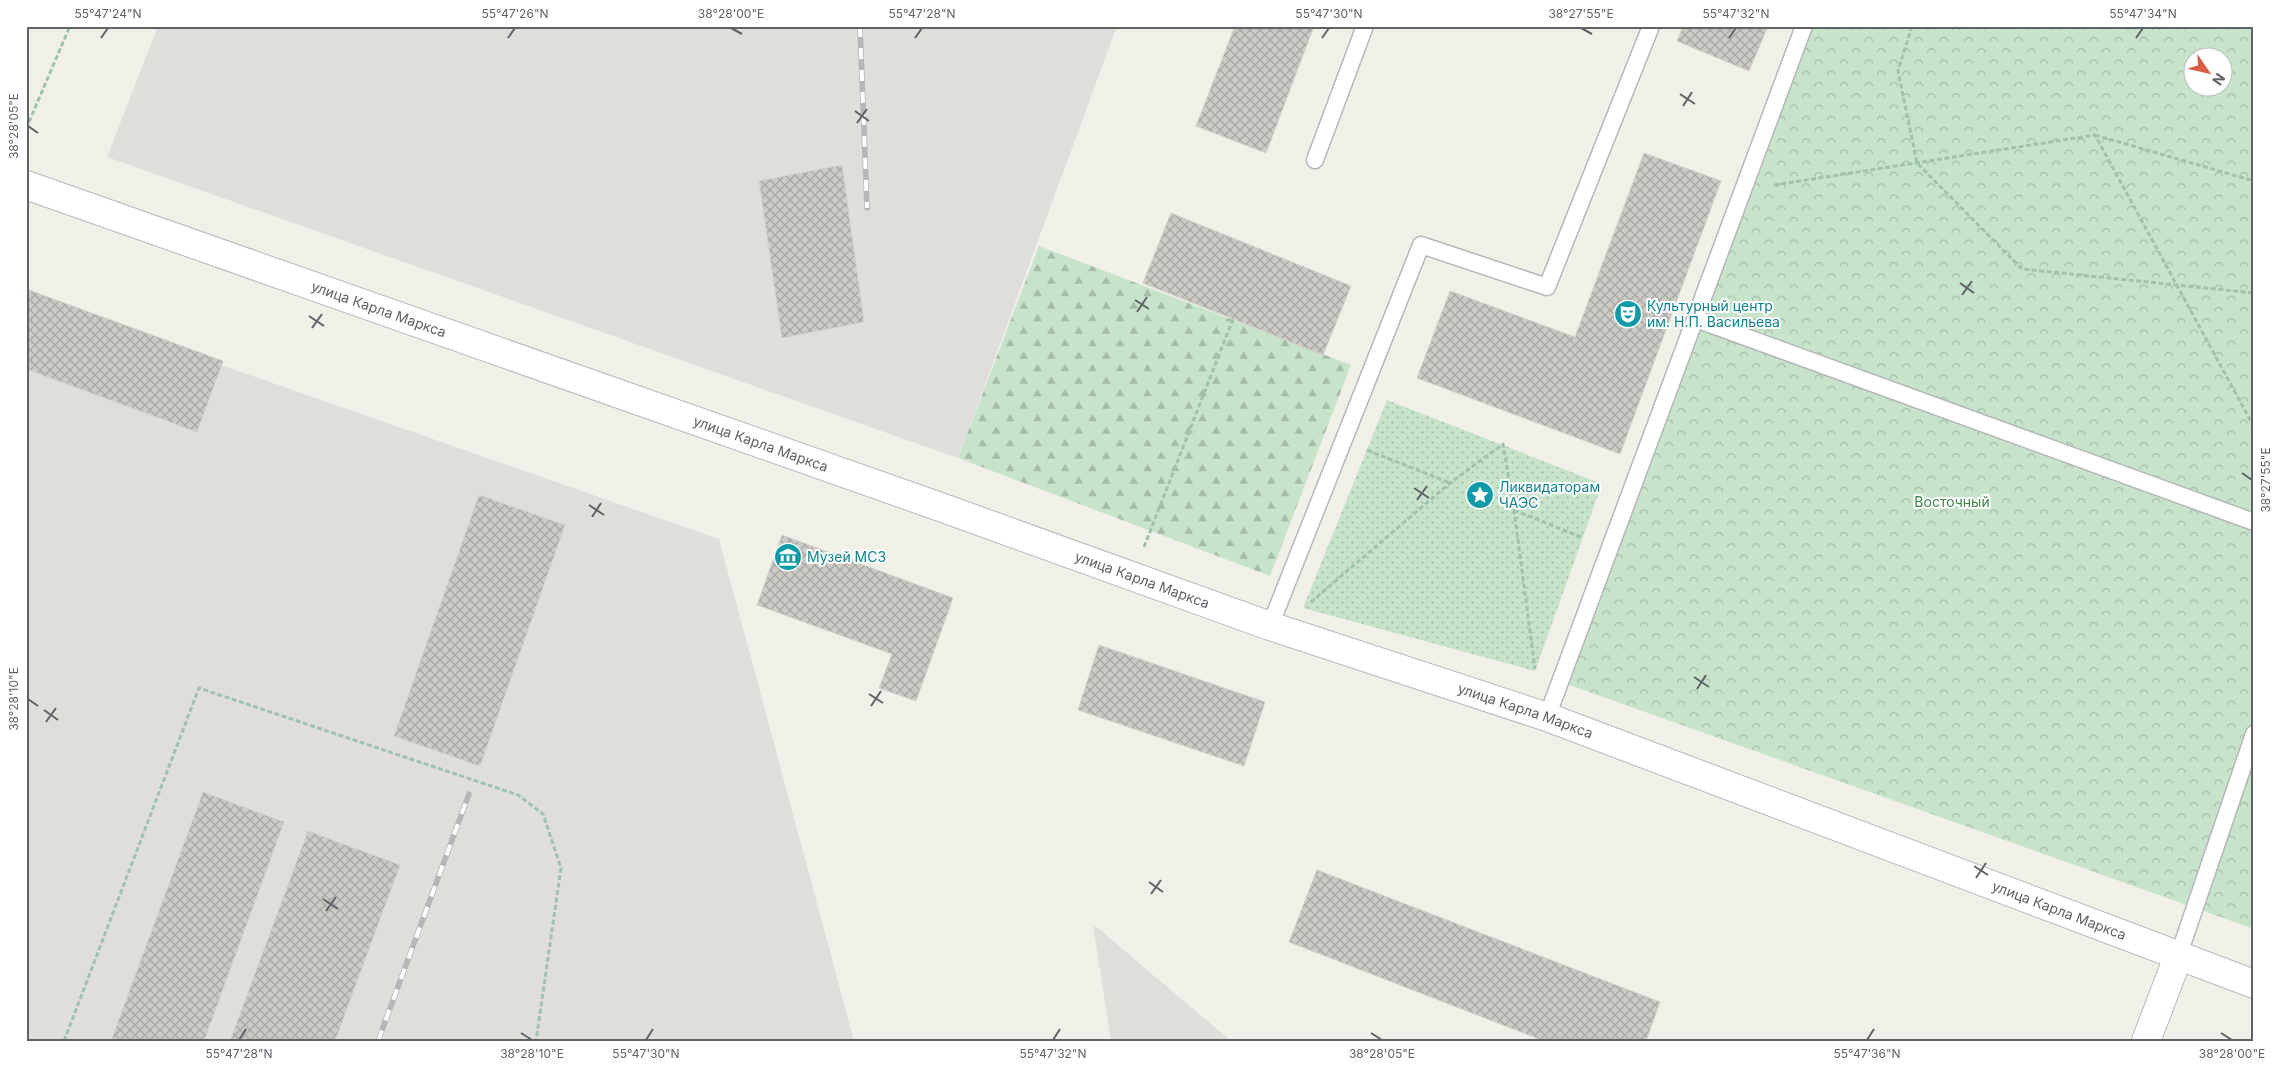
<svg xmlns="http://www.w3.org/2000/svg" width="2280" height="1067" font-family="Inter,sans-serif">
<defs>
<pattern id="grass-dots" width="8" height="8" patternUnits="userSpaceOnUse" patternTransform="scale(1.25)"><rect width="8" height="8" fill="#c7e4ca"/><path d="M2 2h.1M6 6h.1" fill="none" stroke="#a5bca8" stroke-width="1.8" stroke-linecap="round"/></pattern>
<pattern id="forest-firs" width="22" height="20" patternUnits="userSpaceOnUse" patternTransform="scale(1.25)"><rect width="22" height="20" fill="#c7e4ca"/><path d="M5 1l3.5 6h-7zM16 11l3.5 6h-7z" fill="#a5bca8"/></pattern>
<pattern id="park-crowns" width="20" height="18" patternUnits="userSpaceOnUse" patternTransform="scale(1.25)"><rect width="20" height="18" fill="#c7e4ca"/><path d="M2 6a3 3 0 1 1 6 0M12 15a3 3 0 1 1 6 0" fill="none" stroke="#a5bca8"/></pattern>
<pattern id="building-cross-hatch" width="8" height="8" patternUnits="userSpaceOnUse" patternTransform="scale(1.25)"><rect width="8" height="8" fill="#cbcac4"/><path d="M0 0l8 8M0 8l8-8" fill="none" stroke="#a8a7a3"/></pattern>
</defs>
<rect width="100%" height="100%" fill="#f0efe8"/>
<g fill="#dfdeda">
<path d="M158 26H1117L958 458 107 157Z"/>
<path d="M26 297 719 539 854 1041H26Z"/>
<path d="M1093 924 1231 1041H1111Z"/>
</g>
<path fill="url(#grass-dots)" d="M1387 400 1602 484 1535 671 1303 608Z"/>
<path fill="url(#forest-firs)" d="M1039 246 1351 365 1270 576 958 458Z"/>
<path fill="url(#park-crowns)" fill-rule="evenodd" d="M1812 26H2254V929L1561 682ZM2192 58H2222V88H2192Z"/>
<g fill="url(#building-cross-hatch)" stroke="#d4d1c7">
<path d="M1235 26H1314L1266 153 1196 126Z"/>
<path d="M1683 26H1768L1749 71 1677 41Z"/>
<path d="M1644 153 1721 181 1620 454 1417 378 1450 291 1575 337Z"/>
<path d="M842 165 864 322 782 338 759 181Z"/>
<path d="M1171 213 1351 286 1323 355 1143 283Z"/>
<path d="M26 289 223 361 197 432 26 369Z"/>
<path d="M479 495 565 525 480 766 394 736Z"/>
<path d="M782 535 953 598 916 701 879 688 892 654 757 605Z"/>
<path d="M1099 645 1265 702 1244 766 1078 710Z"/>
<path d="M203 792 284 822 204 1041H111Z"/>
<path d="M308 831 400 865 335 1041H230Z"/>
<path d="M1317 870 1660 1002 1646 1041H1544L1289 942Z"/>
</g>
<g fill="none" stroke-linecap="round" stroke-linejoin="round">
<g stroke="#b5b7bb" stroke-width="19">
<g id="lane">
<path d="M1315 160 1365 26"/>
<path d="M1696 319 2254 522"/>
<path d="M1270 626 1421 245 1547 287 1651 26"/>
<path d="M1547 717 1804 26"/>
<path d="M2178 957 2254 734"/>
</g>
</g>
<g stroke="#b6b9be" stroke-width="30">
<g id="secondary">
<path id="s1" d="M26 185 946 509 1270 626 1547 717 2254 984"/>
<path d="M2146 1041 2178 957"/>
</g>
</g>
<g stroke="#a0c3ad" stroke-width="3" stroke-dasharray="5 2.5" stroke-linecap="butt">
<path d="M1912 26 1898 71 1917 163 2022 269 2254 293"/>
<path d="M26 129 70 26"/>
<path d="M2095 135 2254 181"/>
<path d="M1774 185 2095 135 2254 427"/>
<path d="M1367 450 1450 483"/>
<path d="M1514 510 1581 537"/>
<path d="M1144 547 1233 319"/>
<path d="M1311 602 1450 483 1503 444 1514 510 1535 669"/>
<path d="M2253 929H2254"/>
<path d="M64 1041 199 688 518 795 543 814 561 868 536 1041"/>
</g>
<use href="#lane" stroke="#fff" stroke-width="16"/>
<use href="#secondary" stroke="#fff" stroke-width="28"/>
<g stroke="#b5b6b7" stroke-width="5.5">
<g id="rail">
<path d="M860 26 867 208"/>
<path d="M378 1041 469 794"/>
</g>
</g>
<use href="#rail" stroke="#fff" stroke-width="4" stroke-dasharray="11" stroke-linecap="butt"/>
</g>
<path fill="none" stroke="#5f6267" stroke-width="2" d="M731 28 742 34M1581 28 1592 34M101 38 108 28M508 38 515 28M915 38 922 28M1322 38 1329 28M1729 38 1736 28M2136 38 2143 28M1680 94 1695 104M1683 106 1692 92M855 111 869 121M857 123 867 109M28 126 38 133M1960 283 1974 293M1962 295 1972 281M1135 300 1149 309M1137 312 1147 297M309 316 324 326M312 328 322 314M2242 473 2252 480M1414 488 1429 498M1417 500 1427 486M589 505 604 515M592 517 601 503M1694 677 1709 687M1697 689 1706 675M869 694 883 703M28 699 38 706M871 706 881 691M44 710 58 720M46 722 56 708M1974 866 1988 875M1976 878 1986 863M1149 882 1163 892M1151 894 1161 880M323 899 338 909M326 911 336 897M521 1033 532 1040M1371 1033 1382 1040M2221 1033 2232 1040M239 1040 246 1029M646 1040 653 1029M1053 1040 1060 1029M1867 1040 1874 1029"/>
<defs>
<g id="theatre-disc" transform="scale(1.4375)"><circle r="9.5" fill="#0f9aa8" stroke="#fff"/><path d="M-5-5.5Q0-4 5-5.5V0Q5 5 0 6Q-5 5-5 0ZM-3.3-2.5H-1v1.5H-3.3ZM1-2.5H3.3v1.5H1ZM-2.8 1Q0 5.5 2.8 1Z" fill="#fff"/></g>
<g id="sight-disc" transform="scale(1.4375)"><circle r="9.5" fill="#0f9aa8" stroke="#fff"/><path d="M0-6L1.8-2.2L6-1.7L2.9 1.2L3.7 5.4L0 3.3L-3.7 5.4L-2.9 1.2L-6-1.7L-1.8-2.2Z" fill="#fff"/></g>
<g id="museum-disc" transform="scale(1.4375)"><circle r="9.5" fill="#0f9aa8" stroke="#fff"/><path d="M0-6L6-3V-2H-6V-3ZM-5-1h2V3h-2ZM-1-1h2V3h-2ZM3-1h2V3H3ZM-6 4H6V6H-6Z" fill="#fff"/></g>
</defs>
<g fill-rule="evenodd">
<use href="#theatre-disc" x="1628" y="314"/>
<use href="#sight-disc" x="1480" y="495"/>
<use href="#museum-disc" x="788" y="557"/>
</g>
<g text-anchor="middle" stroke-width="4" stroke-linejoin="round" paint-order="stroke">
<g font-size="14" fill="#0d838f" stroke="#fff" text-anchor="start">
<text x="1647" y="311">Культурный центр<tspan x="1647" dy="16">им. Н.П. Васильева</tspan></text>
<text x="1499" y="492">Ликвидаторам<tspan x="1499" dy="16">ЧАЭС</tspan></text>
<text x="807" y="562">Музей МСЗ</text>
</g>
<g font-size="14" fill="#5f6267" stroke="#fff">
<text dy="5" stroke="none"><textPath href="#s1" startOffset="374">улица Карла Маркса</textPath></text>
<text dy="5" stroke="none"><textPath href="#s1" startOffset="779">улица Карла Маркса</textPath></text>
<text dy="5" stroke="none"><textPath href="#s1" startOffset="1184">улица Карла Маркса</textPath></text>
<text dy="5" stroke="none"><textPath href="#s1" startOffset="1589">улица Карла Маркса</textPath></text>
<text dy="5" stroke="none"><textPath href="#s1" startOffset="2159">улица Карла Маркса</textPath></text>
</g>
<g font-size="14" fill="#3f8548" stroke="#fff">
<text x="1952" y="507">Восточный</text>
</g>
</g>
<rect width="2280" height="1067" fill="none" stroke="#ffffff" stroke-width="55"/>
<g transform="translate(2208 72) rotate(124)"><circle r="24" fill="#ffffff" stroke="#bfc0c2"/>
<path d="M0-4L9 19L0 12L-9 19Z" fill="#d95c44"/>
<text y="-8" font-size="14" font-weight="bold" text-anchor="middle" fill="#5f6267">N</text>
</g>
<rect x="28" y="28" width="2224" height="1012" fill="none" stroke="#5f6267" stroke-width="2"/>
<g font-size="12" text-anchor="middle" fill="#5f6267">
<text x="108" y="18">55°47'24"N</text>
<text x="515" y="18">55°47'26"N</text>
<text x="731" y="18">38°28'00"E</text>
<text x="922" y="18">55°47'28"N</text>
<text x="1329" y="18">55°47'30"N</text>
<text x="1581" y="18">38°27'55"E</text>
<text x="1736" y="18">55°47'32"N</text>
<text x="2143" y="18">55°47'34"N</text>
<text transform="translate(14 126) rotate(-90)" y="4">38°28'05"E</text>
<text transform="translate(2266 480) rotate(-90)" y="4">38°27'55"E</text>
<text transform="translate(14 699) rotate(-90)" y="4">38°28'10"E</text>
<text x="239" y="1058">55°47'28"N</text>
<text x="532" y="1058">38°28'10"E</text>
<text x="646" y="1058">55°47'30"N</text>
<text x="1053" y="1058">55°47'32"N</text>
<text x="1382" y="1058">38°28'05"E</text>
<text x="1867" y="1058">55°47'36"N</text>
<text x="2232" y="1058">38°28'00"E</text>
</g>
</svg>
